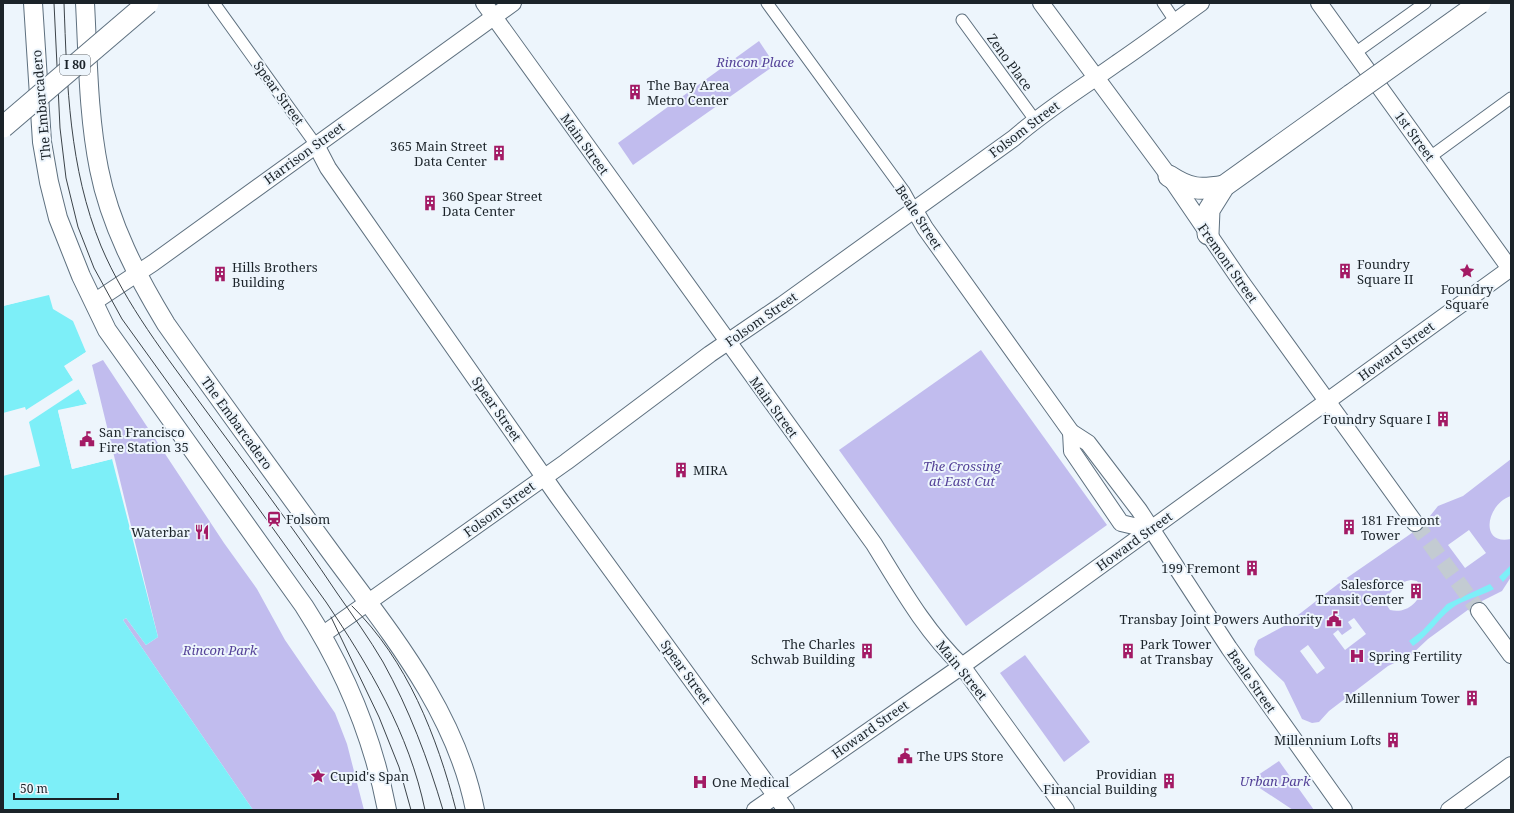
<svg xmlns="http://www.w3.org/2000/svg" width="1514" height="813" font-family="'Noto Serif',serif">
<rect width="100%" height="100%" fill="#edf5fc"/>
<g fill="#c1bcee" fill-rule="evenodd">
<path d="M759 41 775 65 633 165 618 143Z"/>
<path d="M981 350 1107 525 966 626 839 450Z"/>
<path d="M103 360 224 543 257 589 285 640 335 713 347 744 364 810H253L123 620 126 618 146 645 158 637 92 365Z"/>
<path d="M1511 459V496C1486 504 1479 546 1511 539V577L1502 591 1476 604 1428 639 1411 655 1388 666 1329 711 1319 722 1312 723 1302 719 1284 682 1255 655 1254 649 1258 640 1284 626 1338 584 1422 526 1438 506 1463 496ZM1469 530 1486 553 1465 568 1448 545ZM1411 580 1417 581 1422 588C1419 603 1406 614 1390 610L1386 604C1387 592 1399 582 1411 580ZM1354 618 1366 634 1345 650 1333 634 1338 630 1342 635 1352 628 1348 622ZM1308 645 1325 668 1317 674 1300 651Z"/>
<path d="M1025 655 1090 742 1064 762 1000 673Z"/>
<path d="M1279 761 1314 810H1293L1249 781Z"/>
</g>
<g fill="#7deff8">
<path d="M49 295 53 309 73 321 86 352 65 366 87 404 58 411 72 469 112 459 158 637 146 645 126 618 123 620 253 810H3V306Z"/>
<path d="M1511 565V573L1503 582 1499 577Z"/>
<path d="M1490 584 1494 589C1480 597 1463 599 1451 609 1437 620 1428 636 1413 646L1409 641 1422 631 1447 604Z"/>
</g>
<g fill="#edf5fc">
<path d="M35 296V298L3 306V303Z"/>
<path d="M86 352 87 354 67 366 87 397 89 404 61 412 74 466 111 457 112 459 72 469 58 410 87 404 79 389 29 422 40 466 3 476V413L25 407 26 410 73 380 64 366Z"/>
</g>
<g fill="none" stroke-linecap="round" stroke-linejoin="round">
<path stroke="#c3cbd2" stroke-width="16" stroke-dasharray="16 8" stroke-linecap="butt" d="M1415 523 1479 611"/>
<g stroke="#5e707f" stroke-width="13">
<g id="street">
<path d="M214 3 316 145"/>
<path d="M767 3 904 191 914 209"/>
<path d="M1163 3 1175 21"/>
<path d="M962 20 1035 120"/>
<path d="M1355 53 1425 3"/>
<path d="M1430 157 1511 98"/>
</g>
</g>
<g stroke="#5e707f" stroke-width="18">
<g id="secondary">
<path d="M484 3 874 544C900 586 925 631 962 666L1066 810"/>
<path d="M1041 3 1169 176 1242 283 1415 523"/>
<path d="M1319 3 1511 270"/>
<path d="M316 145 328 168 558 497 786 810"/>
<path d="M914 209 925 228 1071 432 1088 443 1139 510 1229 648 1344 810"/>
<path d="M94 302 153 263 513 3"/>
<path d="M1071 432 1072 451 1121 523 1151 530"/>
<path d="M1479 611 1511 655"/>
<path d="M322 635 566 462 710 354 782 305 1014 138C1046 110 1082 88 1117 63 1145 44 1173 23 1201 3"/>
<path d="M755 810 962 666 1511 268"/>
<path d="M1449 810 1511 765"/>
</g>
</g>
<g stroke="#5e707f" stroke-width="20">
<g id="primary">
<path d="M33 3 42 142 49 182 58 218 81 276 107 330 304 606C344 668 373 738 387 810"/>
<path d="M85 3C88 58 88 114 99 169 110 225 137 276 166 324 219 399 273 473 327 547 386 628 455 708 475 810"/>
</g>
</g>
<g stroke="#5e707f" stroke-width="23">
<g id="highway">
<path d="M1169 176C1190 190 1200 190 1224 186"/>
<path d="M1208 234 1209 210 1224 186 1351 95"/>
</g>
</g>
<use href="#street" stroke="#fff" stroke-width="11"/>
<use href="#secondary" stroke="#fff" stroke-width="16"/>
<use href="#primary" stroke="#fff" stroke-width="18"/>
<use href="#highway" stroke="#fff" stroke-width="21"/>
<g stroke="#3c444a" stroke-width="1">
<path d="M54 3 60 128 66 178 78 227 94 268 122 319 326 602C369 666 409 733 425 810"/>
<path d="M64 3C67 85 69 168 101 246 126 305 166 356 204 408 249 469 295 530 337 593 353 616 369 638 383 662 409 709 428 759 443 810"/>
<path d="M352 606C407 660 437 736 456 810"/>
<path d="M331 617 379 717 399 767 411 810"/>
</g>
<g stroke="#5e707f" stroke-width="23" stroke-linecap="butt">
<g id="highway-bridge">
<path d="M1351 95 1480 3"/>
<path d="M3 127 148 3"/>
</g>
</g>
<use href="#highway-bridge" stroke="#fff" stroke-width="21"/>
</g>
<defs>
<g id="building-bare" transform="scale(1.2)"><path d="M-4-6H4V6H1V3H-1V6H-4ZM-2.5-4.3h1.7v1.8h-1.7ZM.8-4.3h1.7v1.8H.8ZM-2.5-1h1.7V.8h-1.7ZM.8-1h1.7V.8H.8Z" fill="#a31a64" stroke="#edf5fc" stroke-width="2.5" paint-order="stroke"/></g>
<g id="sight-bare" transform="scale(1.2)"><path d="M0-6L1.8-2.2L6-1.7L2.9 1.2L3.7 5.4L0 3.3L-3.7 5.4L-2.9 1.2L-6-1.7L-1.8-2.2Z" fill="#a31a64" stroke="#edf5fc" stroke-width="2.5" paint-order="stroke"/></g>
<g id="civic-bare" transform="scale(1.2)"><path d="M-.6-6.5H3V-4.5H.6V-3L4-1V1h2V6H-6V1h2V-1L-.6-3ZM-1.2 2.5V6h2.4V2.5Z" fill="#a31a64" stroke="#edf5fc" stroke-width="2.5" paint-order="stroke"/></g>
<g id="station-bare" transform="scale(1.2)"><path d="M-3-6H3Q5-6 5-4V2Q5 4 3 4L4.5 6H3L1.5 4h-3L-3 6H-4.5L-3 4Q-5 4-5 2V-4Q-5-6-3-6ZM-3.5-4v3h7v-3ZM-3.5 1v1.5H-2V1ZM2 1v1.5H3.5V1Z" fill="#a31a64" stroke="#edf5fc" stroke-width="2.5" paint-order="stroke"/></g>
<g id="restaurant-bare" transform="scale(1.2)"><path d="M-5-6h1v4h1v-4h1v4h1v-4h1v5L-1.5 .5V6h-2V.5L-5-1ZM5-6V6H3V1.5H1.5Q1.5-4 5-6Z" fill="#a31a64" stroke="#edf5fc" stroke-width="2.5" paint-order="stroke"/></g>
<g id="hospital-bare" transform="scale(1.2)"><path d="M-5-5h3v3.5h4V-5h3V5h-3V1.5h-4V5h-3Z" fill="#a31a64" stroke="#edf5fc" stroke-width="2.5" paint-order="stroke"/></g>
</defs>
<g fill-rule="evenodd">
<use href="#building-bare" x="635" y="92"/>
<use href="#building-bare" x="499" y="153"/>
<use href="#building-bare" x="430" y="203"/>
<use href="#building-bare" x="1345" y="271"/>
<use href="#sight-bare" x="1467" y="271"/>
<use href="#building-bare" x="220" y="274"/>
<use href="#building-bare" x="1443" y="419"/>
<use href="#civic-bare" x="87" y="439"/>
<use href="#building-bare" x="681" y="470"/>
<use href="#station-bare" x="274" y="519"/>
<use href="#building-bare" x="1349" y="527"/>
<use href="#restaurant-bare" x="202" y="532"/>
<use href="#building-bare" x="1252" y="568"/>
<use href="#building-bare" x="1416" y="591"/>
<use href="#civic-bare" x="1334" y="619"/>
<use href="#building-bare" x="867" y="651"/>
<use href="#building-bare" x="1128" y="651"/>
<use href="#hospital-bare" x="1357" y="656"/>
<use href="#building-bare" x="1472" y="698"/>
<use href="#building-bare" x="1393" y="740"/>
<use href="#civic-bare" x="905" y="756"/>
<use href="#sight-bare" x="318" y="776"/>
<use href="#building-bare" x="1169" y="781"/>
<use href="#hospital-bare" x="700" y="782"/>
</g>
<g text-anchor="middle" stroke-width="4" stroke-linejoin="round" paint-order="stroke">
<rect fill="#edf5fc" stroke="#5a6268" stroke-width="1" x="60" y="55" width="30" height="20" rx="3"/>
<g font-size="12" font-weight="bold" fill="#1b2329">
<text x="75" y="69">I 80</text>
</g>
<g font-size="13" font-style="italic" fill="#544298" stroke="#edf5fc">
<text x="755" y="67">Rincon Place</text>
<text x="962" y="471">The Crossing<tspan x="962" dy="15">at East Cut</tspan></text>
<text x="220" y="655">Rincon Park</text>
<text x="1275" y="786">Urban Park</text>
</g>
<g font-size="13" fill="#1b2329" stroke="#edf5fc">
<text transform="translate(1010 62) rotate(54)" y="5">Zeno Place</text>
<text transform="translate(279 93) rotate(54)" y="5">Spear Street</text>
<text transform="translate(41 105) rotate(-95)" y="5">The Embarcadero</text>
<text transform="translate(1024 129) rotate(-37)" y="5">Folsom Street</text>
<text transform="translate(1415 136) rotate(54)" y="5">1st Street</text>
<text transform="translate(585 144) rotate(54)" y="5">Main Street</text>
<text transform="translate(304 153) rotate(-36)" y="5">Harrison Street</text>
<text transform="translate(919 217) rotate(57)" y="5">Beale Street</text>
<text transform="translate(1228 263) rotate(55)" y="5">Fremont Street</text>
<text transform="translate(761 319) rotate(-35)" y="5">Folsom Street</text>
<text transform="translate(1396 351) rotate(-36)" y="5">Howard Street</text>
<text transform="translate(774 407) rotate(54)" y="5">Main Street</text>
<text transform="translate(497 409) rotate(55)" y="5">Spear Street</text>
<text transform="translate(237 423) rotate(54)" y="5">The Embarcadero</text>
<text transform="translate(499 509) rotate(-36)" y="5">Folsom Street</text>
<text transform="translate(1134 541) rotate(-36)" y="5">Howard Street</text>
<text transform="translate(962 670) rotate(51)" y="5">Main Street</text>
<text transform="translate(686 672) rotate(54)" y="5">Spear Street</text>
<text transform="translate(1252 681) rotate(55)" y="5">Beale Street</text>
<text transform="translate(870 729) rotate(-35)" y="5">Howard Street</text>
</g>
<g font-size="13" fill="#1b2329" stroke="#edf5fc" text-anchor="start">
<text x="647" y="90">The Bay Area<tspan x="647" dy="15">Metro Center</tspan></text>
<text x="487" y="151" text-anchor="end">365 Main Street<tspan x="487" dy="15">Data Center</tspan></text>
<text x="442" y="201">360 Spear Street<tspan x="442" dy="15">Data Center</tspan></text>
<text x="1357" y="269">Foundry<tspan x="1357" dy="15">Square II</tspan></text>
<text x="232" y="272">Hills Brothers<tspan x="232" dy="15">Building</tspan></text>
<text x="1467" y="294" text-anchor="middle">Foundry<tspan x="1467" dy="15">Square</tspan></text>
<text x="1431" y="424" text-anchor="end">Foundry Square I</text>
<text x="99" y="437">San Francisco<tspan x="99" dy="15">Fire Station 35</tspan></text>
<text x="693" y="475">MIRA</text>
<text x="286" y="524">Folsom</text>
<text x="1361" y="525">181 Fremont<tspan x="1361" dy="15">Tower</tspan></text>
<text x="190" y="537" text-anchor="end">Waterbar</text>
<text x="1240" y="573" text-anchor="end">199 Fremont</text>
<text x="1404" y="589" text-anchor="end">Salesforce<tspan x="1404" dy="15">Transit Center</tspan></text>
<text x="1322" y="624" text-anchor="end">Transbay Joint Powers Authority</text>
<text x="855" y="649" text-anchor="end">The Charles<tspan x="855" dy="15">Schwab Building</tspan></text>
<text x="1140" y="649">Park Tower<tspan x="1140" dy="15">at Transbay</tspan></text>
<text x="1369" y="661">Spring Fertility</text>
<text x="1460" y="703" text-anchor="end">Millennium Tower</text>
<text x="1381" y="745" text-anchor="end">Millennium Lofts</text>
<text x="917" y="761">The UPS Store</text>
<text x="1157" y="779" text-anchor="end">Providian<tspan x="1157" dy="15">Financial Building</tspan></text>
<text x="330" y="781">Cupid's Span</text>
<text x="712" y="787">One Medical</text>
</g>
</g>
<rect width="1514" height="813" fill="none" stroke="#1b2329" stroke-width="8"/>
<path d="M14 793v6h104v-6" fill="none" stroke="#1b2329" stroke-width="2"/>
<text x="20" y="793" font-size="12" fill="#1b2329" stroke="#edf5fc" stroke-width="3" paint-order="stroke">50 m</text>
</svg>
